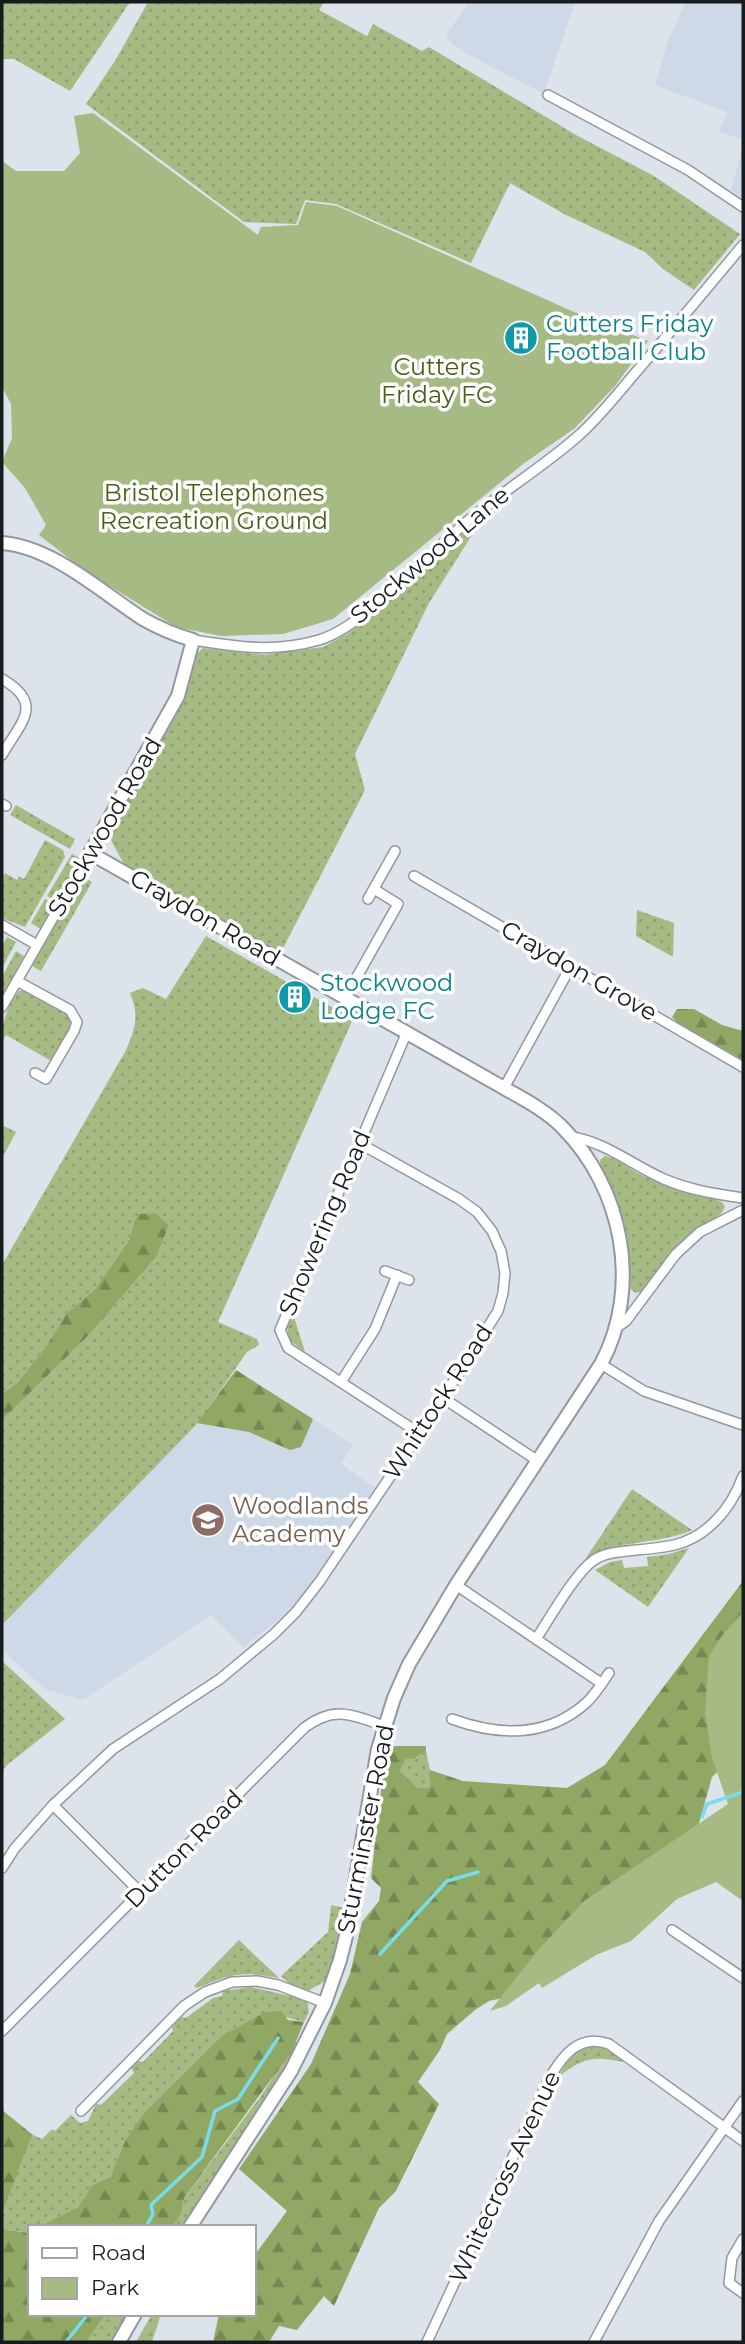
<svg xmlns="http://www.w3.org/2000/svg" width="745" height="2344" font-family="Montserrat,sans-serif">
<defs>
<pattern id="grass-dots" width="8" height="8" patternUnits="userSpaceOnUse" patternTransform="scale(1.75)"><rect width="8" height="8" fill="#a6ba83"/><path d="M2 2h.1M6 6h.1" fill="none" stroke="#8e9f71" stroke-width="1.8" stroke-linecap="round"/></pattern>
<pattern id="forest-firs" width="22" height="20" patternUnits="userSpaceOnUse" patternTransform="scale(1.75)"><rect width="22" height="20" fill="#91a865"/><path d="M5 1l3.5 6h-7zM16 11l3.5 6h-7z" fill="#758853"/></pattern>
</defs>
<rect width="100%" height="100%" fill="#dce3eb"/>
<g fill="#cdd9e7">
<path d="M469 2H575L544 94 465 53 449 41 446 35Z"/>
<path d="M685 2H743V140L719 131 727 112 655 85 667 44Z"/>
<path d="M743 147V199L731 190Z"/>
<path d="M236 1370 353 1445 341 1464 375 1488 314 1580 287 1612 243 1648 211 1615 83 1700 45 1689 2 1650V1625L196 1425Z"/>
</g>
<g fill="url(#grass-dots)">
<path d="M2 2H130L70 91 14 59H2Z"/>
<path d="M148 2H324L319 10 367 36 373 24 422 51 429 47 576 135 654 176 740 234 694 290 663 269 645 252 566 215 510 183 471 263 336 204 305 200 296 224 244 222 86 104 115 61Z"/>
<path d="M463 532 472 535 429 603 355 754 365 790 280 954 126 868 111 840 110 832 177 714 187 690 195 655 203 648 264 655 323 647 347 634 369 619Z"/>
<path d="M16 805 75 839 70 849 10 815Z"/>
<path d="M45 840 63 850 65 857 25 927 2 918V880L5 873 17 880 19 876 24 879Z"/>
<path d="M72 854 81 859 56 901 47 896Z"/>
<path d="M83 877 92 882 41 971 32 966Z"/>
<path d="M45 899 55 905 41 929 31 923Z"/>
<path d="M637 910 674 923 673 957 636 936Z"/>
<path d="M206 936 287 982 279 1000 304 1014 314 997 353 1019 218 1322 257 1339 259 1345 247 1352 196 1425 2 1625V1420L89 1335 157 1256 169 1225 156 1213 139 1215 134 1222 129 1240 95 1289 66 1314 47 1345 17 1383 2 1394V1265L125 1052C135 1030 140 1016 130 993L143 988 166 999Z"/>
<path d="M7 937 16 942 2 968V947Z"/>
<path d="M16 951 24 956 2 996V977Z"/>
<path d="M26 990 67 1014C78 1029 61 1048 53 1062L6 1035 2 1041C2 1022 7 1006 19 991Z"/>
<path d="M2 1125 16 1132 2 1158Z"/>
<path d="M605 1156C619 1159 630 1170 644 1176 669 1188 696 1192 722 1202L725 1207 721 1214 679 1244 641 1292 635 1293 629 1287C630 1259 627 1232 619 1205 614 1190 600 1176 600 1160Z"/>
<path d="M293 1314 305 1352 289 1340 287 1327Z"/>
<path d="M632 1489 692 1530C656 1546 616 1538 584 1561Z"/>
<path d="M689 1548 648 1607 595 1570 610 1562 622 1560 624 1568 648 1566 647 1557 669 1554Z"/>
<path d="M2 1661 65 1719 7 1765 2 1771Z"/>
<path d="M426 1751 430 1770V1789L418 1788 400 1771 406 1759H414Z"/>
<path d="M331 1905 344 1908 337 1945 325 1981 308 1991 289 1983 281 1976 328 1932Z"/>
<path d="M239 1940 279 1978C240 1971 232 1974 197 1988L194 1986Z"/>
<path d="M251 1987 307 2000 309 2012 304 2022 266 2012 253 2020 125 2141 112 2175 92 2188 78 2207 38 2227H30V2233L6 2230 2 2224V2213L10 2194 21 2158 33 2135 42 2139 52 2129 55 2131 71 2115 80 2123 88 2121 96 2104 101 2105 134 2073 131 2068 138 2061 143 2062 173 2031 172 2027 181 2017 186 2018 213 1998 222 1996 223 1991Z"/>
<path d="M295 2043 300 2044 264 2103 183 2227H169C182 2220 182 2211 184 2198L261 2096Z"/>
<path d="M588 2046 603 2047 628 2063C595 2056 586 2056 559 2076 566 2062 573 2051 588 2046Z"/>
<path d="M106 2314H129L113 2342H86Z"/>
<path d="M152 2314H161L152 2342H136Z"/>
</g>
<g fill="url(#forest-firs)">
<path d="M677 1009H694L722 1025 743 1031V1060L679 1024 672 1017Z"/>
<path d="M156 1213 169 1225 157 1256 89 1335 2 1420V1394L17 1383 47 1345 66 1314 95 1289 129 1240 134 1222 139 1214Z"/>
<path d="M236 1370 313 1419 301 1447 290 1450 249 1432 197 1423Z"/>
<path d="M743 1581V1747L712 1777 698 1827 593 1908 507 1997 489 2001 475 2010 447 2034 440 2050 418 2082 439 2104 396 2191 379 2208 334 2306 324 2296 297 2330 279 2326 269 2342H213L219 2314H254V2256L287 2211 239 2169 311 2064 350 1974 362 1922 379 1901 381 1888 371 1878 386 1746H426V1751L414 1759H406L400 1771 418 1788H430V1770L463 1781 567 1788 605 1765Z"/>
<path d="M281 2011 288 2020 304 2022 292 2051 184 2198C182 2211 182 2220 169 2227H38L78 2207 92 2186 111 2176 125 2141 144 2113 222 2036 265 2012Z"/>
<path d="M2 2110 33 2135C20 2160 14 2187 2 2213Z"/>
<path d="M2 2224 6 2230 30 2233V2314H106L86 2342H2Z"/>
</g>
<g fill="#a6ba83">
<path d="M93 113 258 235 261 227 298 225 306 202 337 206 574 312 648 341 615 386 575 428 523 464 333 619 283 634 221 636 176 627 84 570 39 535 46 525 25 488 2 462 12 438 11 404 2 387V161L16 171H64L80 153 74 116Z"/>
<path d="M743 1612V1901L716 1882 677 1899 631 1941 596 1955 542 1988 539 1983 506 2006 490 2011 539 1949 584 1901 728 1804 712 1758 705 1712 709 1656 721 1637Z"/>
</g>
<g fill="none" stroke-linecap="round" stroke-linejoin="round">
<g stroke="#79dce9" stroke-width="3.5">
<path d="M702 1817 707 1804 743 1792"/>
<path d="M380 1954 447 1881 478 1872"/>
<path d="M146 2227 153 2214 151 2205 202 2157 215 2111 238 2099 278 2038"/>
<path d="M66 2342 88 2314"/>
</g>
<g stroke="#91989f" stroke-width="12">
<g id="minor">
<path d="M548 95 688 170 743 207"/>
<path d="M193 640C238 647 273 653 319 640 362 627 421 563 455 532 493 497 538 471 577 437 599 418 618 393 637 371 673 329 708 287 743 245"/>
<path d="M2 679C45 704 21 722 2 755"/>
<path d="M2 804 6 806"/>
<path d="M414 876 743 1067"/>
<path d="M368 899 395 851"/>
<path d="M2 925 37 945"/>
<path d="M17 981 70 1010 77 1022 74 1031 46 1079 35 1073"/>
<path d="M345 998 398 904 374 889"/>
<path d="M2 1007 90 853"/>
<path d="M407 1032 280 1330 288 1348 419 1433"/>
<path d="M504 1088 571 966"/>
<path d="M571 1137C604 1141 634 1166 664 1179 689 1190 717 1194 743 1198"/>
<path d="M385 1271 409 1280"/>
<path d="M616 1328 626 1321 676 1254 700 1232 743 1210"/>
<path d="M601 1364 644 1391 743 1425"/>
<path d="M341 1382 375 1329 397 1275"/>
<path d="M443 1398 538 1461"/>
<path d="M456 1585 601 1683"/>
<path d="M536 1639C550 1618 575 1573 594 1560 606 1552 622 1552 636 1550 648 1549 661 1548 674 1545 708 1537 732 1507 743 1476"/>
<path d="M452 1719C498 1736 547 1738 586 1703 595 1695 602 1683 609 1673"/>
<path d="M53 1805 141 1893"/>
<path d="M2 1868 15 1848 53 1805 113 1749 220 1679 274 1634 296 1612 320 1581 443 1398 498 1311 503 1293 505 1273 501 1251 492 1231 477 1212 459 1199 359 1143"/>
<path d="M672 1930 743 1978"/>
<path d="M2 2031 304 1728C335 1705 351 1715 385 1726"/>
<path d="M81 2111 184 2006 205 1992 232 1982 257 1981 278 1985 325 2003"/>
<path d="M743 2239 732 2258 729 2283 743 2293"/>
<path d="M427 2342 549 2079C562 2056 579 2033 609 2044L743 2141"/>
<path d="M594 2342 659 2221 743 2101"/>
</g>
</g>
<g stroke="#91989f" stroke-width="16">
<g id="tertiary">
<path d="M2 543C53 547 101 592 143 619 159 628 175 635 193 640L178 696 90 853 504 1088C523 1099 545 1110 562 1127 623 1188 642 1287 601 1364L456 1585 409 1664 394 1698 378 1749 346 1936 340 1960 325 2003 291 2071 190 2227"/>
<path d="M119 2342 135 2314"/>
</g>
</g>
<use href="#minor" stroke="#fff" stroke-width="9"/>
<use href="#tertiary" stroke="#fff" stroke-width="12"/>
</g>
<defs>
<g id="building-disc" transform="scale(1.75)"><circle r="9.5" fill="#0f9aa8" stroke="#fff"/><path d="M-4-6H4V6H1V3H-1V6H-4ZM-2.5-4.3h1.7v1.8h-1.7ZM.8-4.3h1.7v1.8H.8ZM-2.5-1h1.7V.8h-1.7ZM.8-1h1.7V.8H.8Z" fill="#fff"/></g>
<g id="school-disc" transform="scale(1.75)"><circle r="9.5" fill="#8d6e63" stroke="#fff"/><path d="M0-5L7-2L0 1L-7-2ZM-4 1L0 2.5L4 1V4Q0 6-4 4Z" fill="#fff"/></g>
</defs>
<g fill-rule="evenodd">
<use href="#building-disc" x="521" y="338"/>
<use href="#building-disc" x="295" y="997"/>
<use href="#school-disc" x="208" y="1520"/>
</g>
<g text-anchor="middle" stroke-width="7" stroke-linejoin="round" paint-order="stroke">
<g font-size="24" fill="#0d838f" stroke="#fff" text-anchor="start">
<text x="546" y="332">Cutters Friday<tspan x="546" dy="28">Football Club</tspan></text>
<text x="320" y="991">Stockwood<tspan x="320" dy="28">Lodge FC</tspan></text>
</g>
<g font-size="24" fill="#4a5f16" stroke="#fff">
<text x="437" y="375">Cutters<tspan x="437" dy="28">Friday FC</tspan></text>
<text x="214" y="501">Bristol Telephones<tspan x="214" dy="28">Recreation Ground</tspan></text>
</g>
<g font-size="24" fill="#181b1e" stroke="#fff">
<text transform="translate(430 555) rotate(-40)" y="8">Stockwood Lane</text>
<text transform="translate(105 827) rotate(-60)" y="8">Stockwood Road</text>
<text transform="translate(205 918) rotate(30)" y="8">Craydon Road</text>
<text transform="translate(579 971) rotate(30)" y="8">Craydon Grove</text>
<text transform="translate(325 1223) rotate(-67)" y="8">Showering Road</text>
<text transform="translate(438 1402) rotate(-57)" y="8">Whittock Road</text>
<text transform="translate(366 1829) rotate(-79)" y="8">Sturminster Road</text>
<text transform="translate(184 1849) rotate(-45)" y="8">Dutton Road</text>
<text transform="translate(505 2177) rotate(-65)" y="8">Whitecross Avenue</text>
</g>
<g font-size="24" fill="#785e54" stroke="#fff" text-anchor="start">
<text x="232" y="1514">Woodlands<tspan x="232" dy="28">Academy</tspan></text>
</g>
</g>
<rect width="745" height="2344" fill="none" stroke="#181b1e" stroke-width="7"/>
<rect x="28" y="2225" width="228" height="91" fill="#ffffff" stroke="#a3a4a5" stroke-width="2"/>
<rect x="42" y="2248" width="35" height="10" fill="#ffffff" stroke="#a3a4a5" stroke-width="2"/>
<text x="91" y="2260" font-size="21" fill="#181b1e">Road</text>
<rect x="42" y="2278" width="35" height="21" fill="#a6ba83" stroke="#a3a4a5" stroke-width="2"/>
<text x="91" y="2295" font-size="21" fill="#181b1e">Park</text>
</svg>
